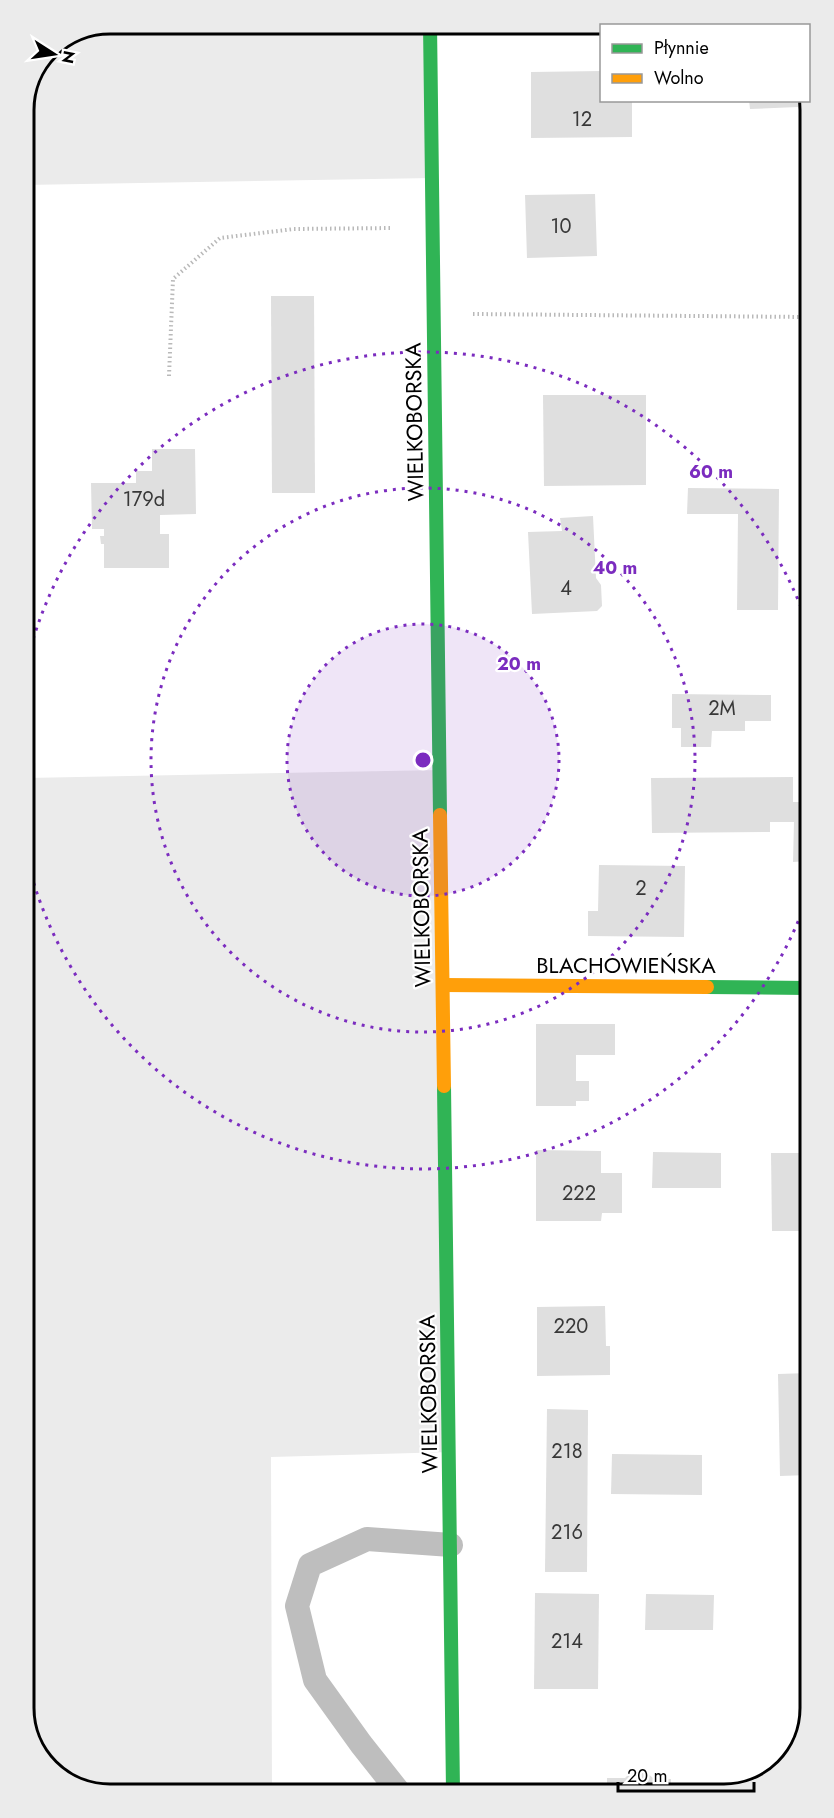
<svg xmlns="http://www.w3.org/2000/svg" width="834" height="1818" font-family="Jost,sans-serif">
<rect width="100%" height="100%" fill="#fff"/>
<g fill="#ebebeb">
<path d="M111 24H430L432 178 24 185V106L50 49Z"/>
<path d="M440 770 450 1452 271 1457 272 1793 105 1794 58 1776 29 1735 26 773 27 778Z"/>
</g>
<g fill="#dfdfdf">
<path d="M602 71V100H632V137L531 138V72Z"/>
<path d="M749 100H798V107L750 109Z"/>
<path d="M595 194 597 256 527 258 525 195Z"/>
<path d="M271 296H314L315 493H272Z"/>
<path d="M543 395H646V485L544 486Z"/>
<path d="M152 449H195L196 514 160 515V534H169V568H104V544H101L100 536H104V529H92L91 483H136V471H152Z"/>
<path d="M688 488 779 489 778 610H737L738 514H687Z"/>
<path d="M593 516 596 578 601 585 602 606 597 611 532 614 528 532 562 531 560 518Z"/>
<path d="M672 694 771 695V721H745V731H712L711 747H681V728H672Z"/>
<path d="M793 777V802H807L808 861 793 862 794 822H770V832L652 833 651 778Z"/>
<path d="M599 865 685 866 684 937 588 936V911H598Z"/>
<path d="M536 1024H615V1055H576V1081H589V1101H576V1106H536Z"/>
<path d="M536 1150 601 1151V1173H622V1213H602L601 1221H536Z"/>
<path d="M653 1152 721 1153V1188H652Z"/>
<path d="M771 1153H808L809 1231H772Z"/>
<path d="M605 1306 606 1346H610V1375L537 1376V1307Z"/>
<path d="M809 1373V1475L780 1476 778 1374Z"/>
<path d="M547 1409 588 1410 587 1572H545Z"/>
<path d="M612 1454 702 1455V1495L611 1494Z"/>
<path d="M535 1593 599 1594 598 1689H534Z"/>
<path d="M646 1594 714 1595 713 1630H645Z"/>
<path d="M632 1771 646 1772 653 1778 671 1779V1790H607V1778H625Z"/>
</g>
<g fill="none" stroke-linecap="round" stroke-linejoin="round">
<g stroke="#b9b9b9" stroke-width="4" stroke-dasharray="1.5 3" stroke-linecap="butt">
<path d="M473 314 806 317"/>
<path d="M169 376 173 279 220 238 294 229 393 228"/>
</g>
<path stroke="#bebebe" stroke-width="24" d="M399 1792 361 1744 315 1680 297 1606 310 1565 367 1539 451 1545"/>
<g stroke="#30b455" stroke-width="14">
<path d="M430 24 440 815"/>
<path d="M707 987 808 988"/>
<path d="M444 1086 453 1791"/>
</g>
<g stroke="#ff9f0a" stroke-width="14">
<path d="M440 815 444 1086"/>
<path d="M443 985 707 987"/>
</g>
</g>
<circle cx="423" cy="760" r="136" fill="#7b2cbf" fill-opacity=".12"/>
<g fill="none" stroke="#7b2cbf" stroke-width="3" stroke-dasharray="3 6">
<circle cx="423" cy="760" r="136"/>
<circle cx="423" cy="760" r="272"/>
<path d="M808 896A408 408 0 0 1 26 855M26 665A408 408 0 0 1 806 620"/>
</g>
<g text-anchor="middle" stroke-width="4.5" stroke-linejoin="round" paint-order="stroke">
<g font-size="20" fill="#383838">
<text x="582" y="126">12</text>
<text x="561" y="233">10</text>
<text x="144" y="506">179d</text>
<text x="566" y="595">4</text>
<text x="722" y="715">2M</text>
<text x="641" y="895">2</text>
<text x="579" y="1200">222</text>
<text x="571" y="1333">220</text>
<text x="567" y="1458">218</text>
<text x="567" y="1539">216</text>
<text x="567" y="1648">214</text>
</g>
<g font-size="22" fill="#000" stroke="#fff">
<text transform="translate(414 422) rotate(-91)" y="8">WIELKOBORSKA</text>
<text transform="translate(421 908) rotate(-91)" y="8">WIELKOBORSKA</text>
<text x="626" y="973">BLACHOWIEŃSKA</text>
<text transform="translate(428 1394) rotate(-91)" y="8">WIELKOBORSKA</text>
</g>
</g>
<path d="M0 0H834V1818H0ZM110 34H724A76 76 0 0 1 800 110V1708A76 76 0 0 1 724 1784H110A76 76 0 0 1 34 1708V110A76 76 0 0 1 110 34Z" fill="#ebebeb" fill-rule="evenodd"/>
<path fill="none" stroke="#000" stroke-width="3" d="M110 34H724A76 76 0 0 1 800 110V1708A76 76 0 0 1 724 1784H110A76 76 0 0 1 34 1708V110A76 76 0 0 1 110 34Z"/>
<circle cx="423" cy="760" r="9" fill="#7b2cbf" stroke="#fff" stroke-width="3"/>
<g font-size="18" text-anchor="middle" font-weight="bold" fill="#7b2cbf" stroke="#fff" stroke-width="4.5" stroke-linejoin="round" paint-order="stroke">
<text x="711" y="478">60 m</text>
<text x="615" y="574">40 m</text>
<text x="519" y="670">20 m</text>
</g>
<rect x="600" y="24" width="210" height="78" fill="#ffffff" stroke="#999999" stroke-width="1.5"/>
<rect x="612" y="44" width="30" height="9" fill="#30b455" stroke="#999999" stroke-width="1.5"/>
<text x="654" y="54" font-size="18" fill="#000000">Płynnie</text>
<rect x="612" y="74" width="30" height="9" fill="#ff9f0a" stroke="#999999" stroke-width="1.5"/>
<text x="654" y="84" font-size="18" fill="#000000">Wolno</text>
<g transform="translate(54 54) rotate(102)" stroke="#ffffff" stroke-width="4.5" paint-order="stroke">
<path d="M0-4.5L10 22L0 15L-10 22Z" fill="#000000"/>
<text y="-9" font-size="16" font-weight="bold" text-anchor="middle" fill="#000000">N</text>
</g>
<path d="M618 1782v9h136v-9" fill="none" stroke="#000000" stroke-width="3"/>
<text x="627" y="1782" font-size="18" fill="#000000" stroke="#ffffff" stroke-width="4.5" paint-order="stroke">20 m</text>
</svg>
